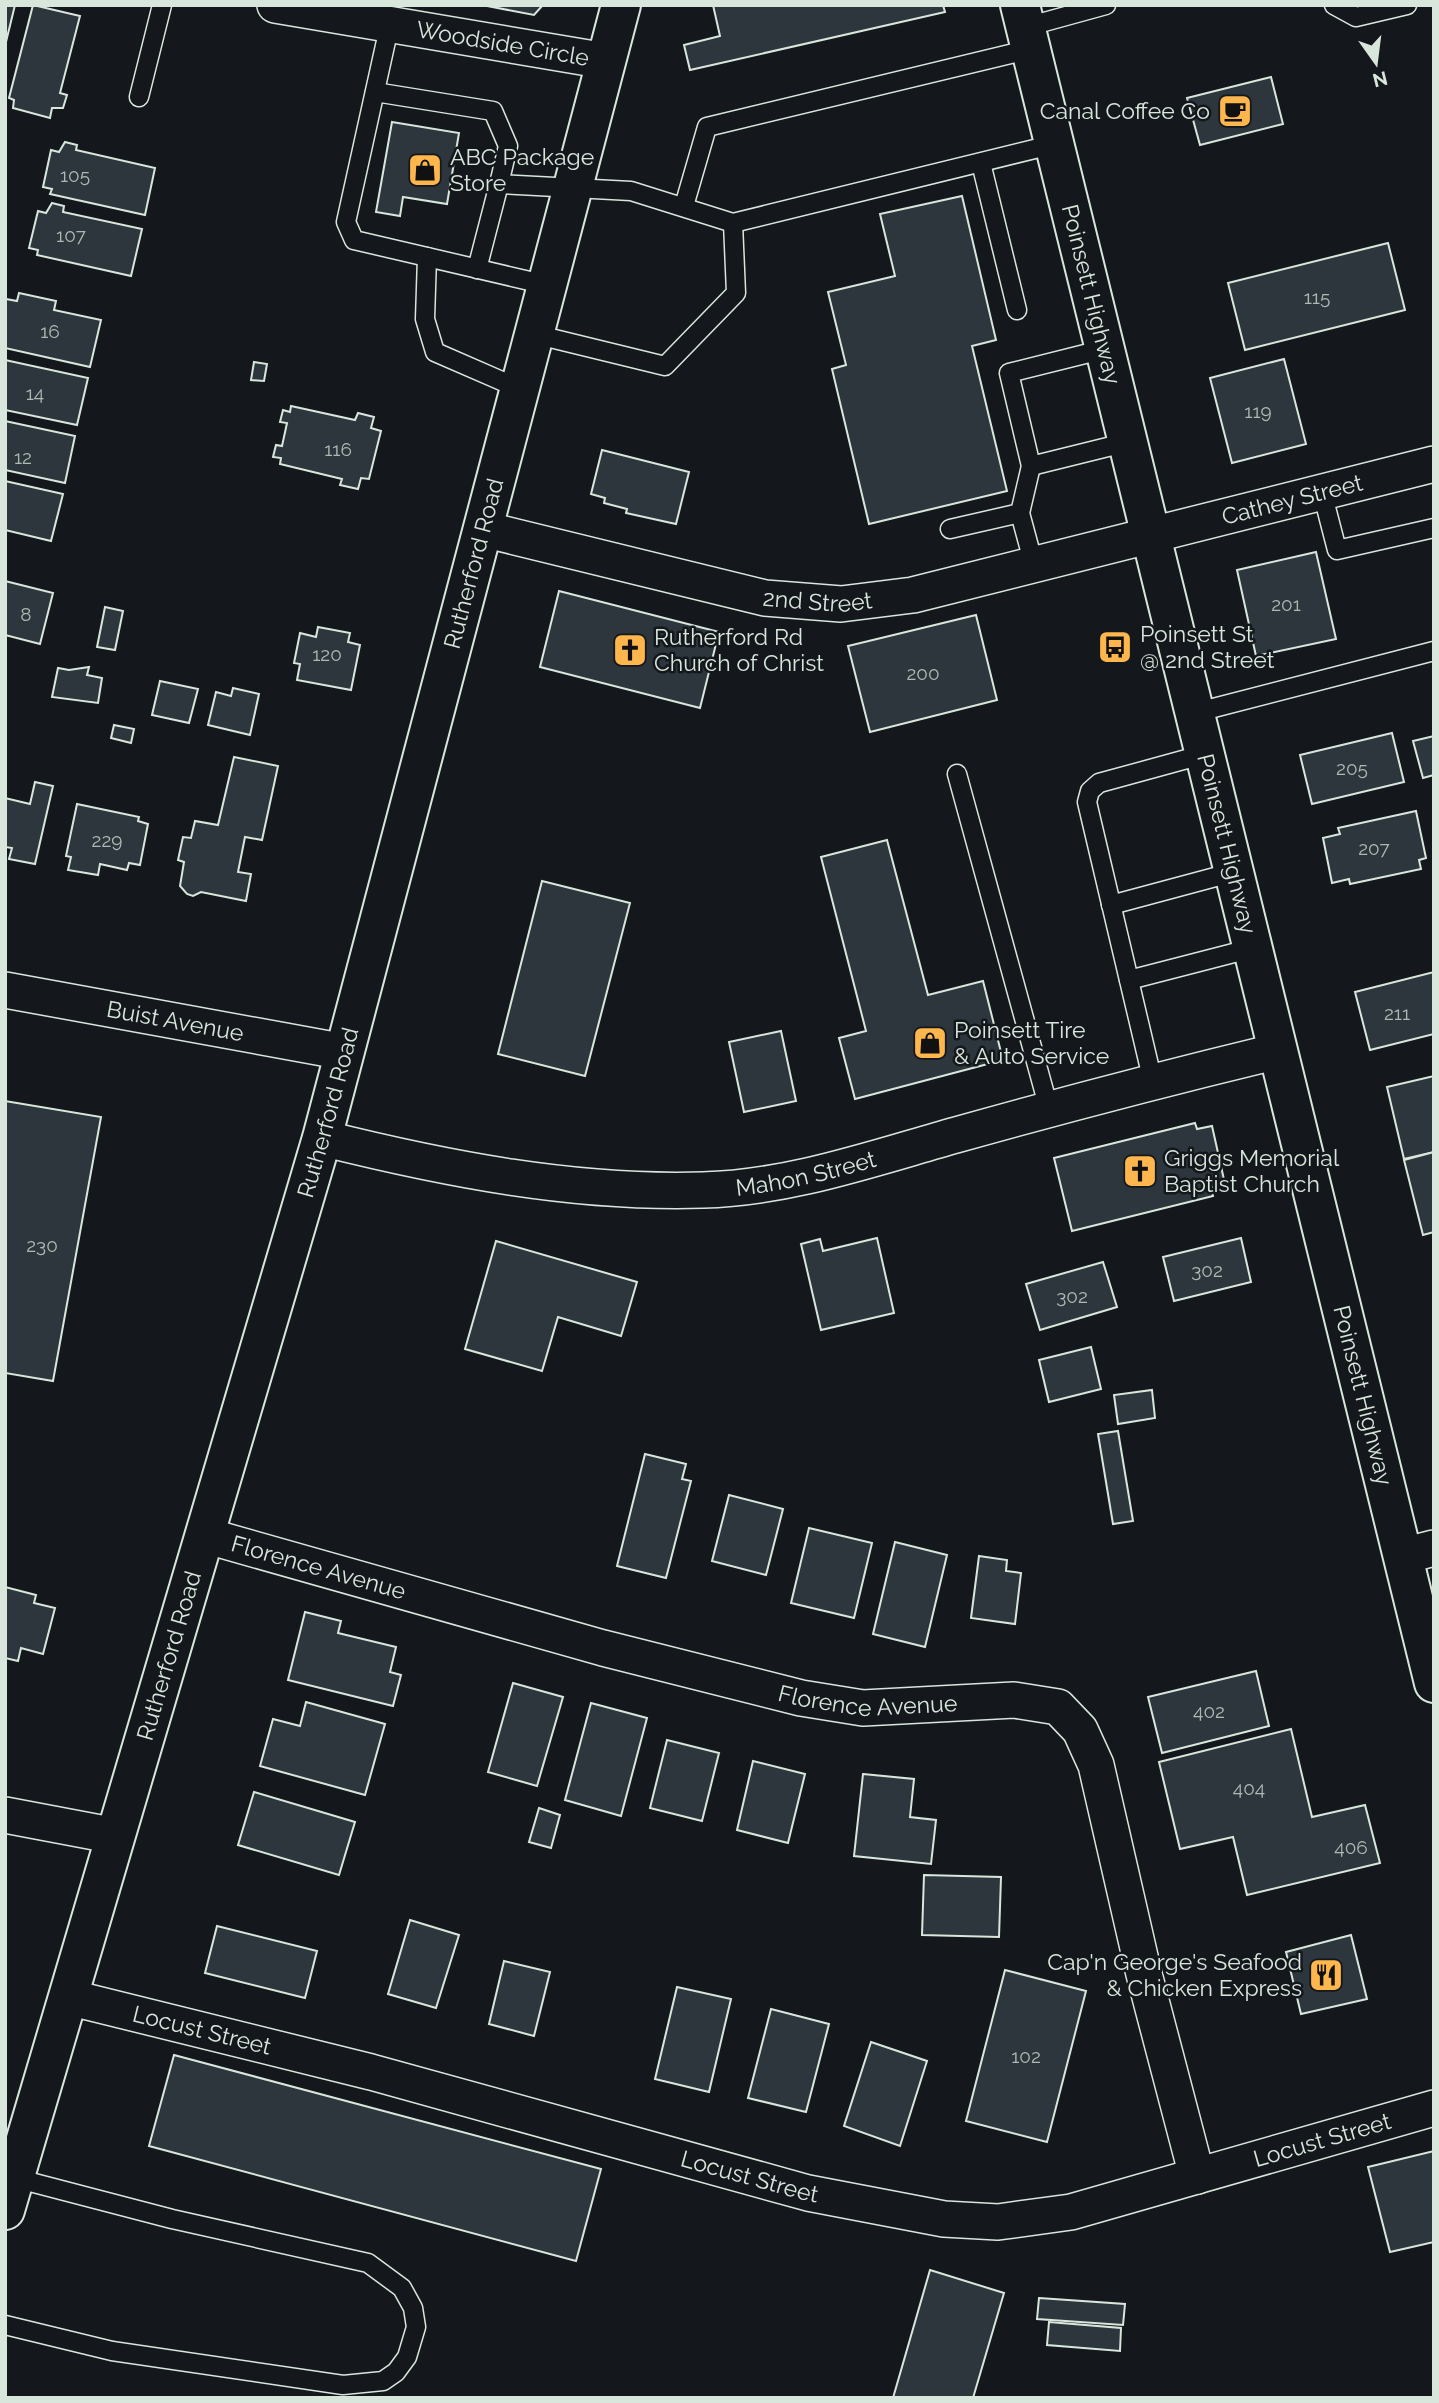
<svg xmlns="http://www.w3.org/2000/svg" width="1439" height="2403" font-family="Raleway,sans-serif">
<rect width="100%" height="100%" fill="#14181c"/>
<g fill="#2c363c" stroke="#d8e6dc" stroke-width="2">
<path d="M5 5H15L5 46Z"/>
<path d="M33 5 80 16 60 93 67 95 63 108H52L50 118 13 108 14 100 9 98Z"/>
<path d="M482 5H543L534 15Z"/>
<path d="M713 5H943L945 12 690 70 684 45 720 36Z"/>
<path d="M1271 77 1283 124 1200 145 1187 98Z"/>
<path d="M392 122 459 133 447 204 403 197 400 216 376 212Z"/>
<path d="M65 142 77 145 76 150 155 168 145 215 50 194 52 189 43 187 51 150 59 152Z"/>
<path d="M962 196 996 340 972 346 1007 491 869 524 832 369 846 365 828 292 895 276 880 214Z"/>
<path d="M52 203 64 206 63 212 142 229 131 276 37 255 38 250 29 248 38 211 46 213Z"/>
<path d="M1388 243 1405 310 1245 350 1228 283Z"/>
<path d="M19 293 56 301 54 310 101 320 90 367 5 348 6 299 17 301Z"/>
<path d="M1284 359 1306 444 1232 463 1210 378Z"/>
<path d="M5 360 88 378 77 425 5 410Z"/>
<path d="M254 362 267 364 264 381 251 380Z"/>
<path d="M291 406 355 420 358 413 374 417 371 428 381 431 369 479 361 478 358 489 340 485 342 479 280 464 281 458 273 457 276 445 282 446 287 423 280 422 283 410 290 412Z"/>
<path d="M5 421 75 436 65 483 5 470Z"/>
<path d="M602 450 689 472 676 524 626 513 627 509 604 503 605 498 591 494Z"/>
<path d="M5 481 63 494 51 541 5 530Z"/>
<path d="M1316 552 1336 639 1256 656 1237 570Z"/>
<path d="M5 581 53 593 40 644 5 635Z"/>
<path d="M559 591 719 632 700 708 540 667Z"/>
<path d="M105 607 123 611 115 650 97 647Z"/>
<path d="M976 615 997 700 870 732 848 646Z"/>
<path d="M318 627 350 633 348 642 360 645 351 690 297 680 300 664 294 663 300 633 316 637Z"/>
<path d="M89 667 87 675 102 678 98 703 52 697 58 668 69 670Z"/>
<path d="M160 681 198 689 189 723 152 715Z"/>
<path d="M233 688 259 694 250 735 208 725 216 692 231 696Z"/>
<path d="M114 725 134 729 131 743 111 738Z"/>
<path d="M1392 733 1404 782 1312 804 1300 755Z"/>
<path d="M1434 736V775L1423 778 1413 741Z"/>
<path d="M234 757 278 766 262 840 245 837 238 872 251 874 246 901 201 892 193 896 187 894 180 886 184 862 178 860 183 837 191 838 195 821 218 825Z"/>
<path d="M35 782 53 786 35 864 9 859 12 848 5 847V798L30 804Z"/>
<path d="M77 804 139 817 138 821 148 824 140 865 129 863 127 870 100 864 98 875 68 870 71 857 66 856Z"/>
<path d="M1416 811 1426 858 1419 860 1421 869 1350 884 1349 879 1332 883 1323 838 1340 834 1338 828Z"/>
<path d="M887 840 928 995 983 981 1003 1060 855 1099 839 1038 866 1031 821 857Z"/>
<path d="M542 881 630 903 585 1076 498 1054Z"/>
<path d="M1434 972V1034L1370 1050 1355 992Z"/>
<path d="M781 1031 796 1101 744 1112 729 1042Z"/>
<path d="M1434 1076V1152L1404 1159 1387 1087Z"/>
<path d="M5 1101 101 1117 53 1381 5 1373Z"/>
<path d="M1195 1123 1197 1129 1212 1126 1225 1184 1211 1188 1213 1196 1072 1231 1054 1158Z"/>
<path d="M1434 1152V1232L1423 1235 1404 1160Z"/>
<path d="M877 1238 894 1313 821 1330 801 1244 820 1239 823 1251Z"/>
<path d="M1241 1238 1251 1282 1174 1301 1163 1257Z"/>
<path d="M496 1241 637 1282 621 1336 558 1317 542 1371 465 1349Z"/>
<path d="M1103 1262 1117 1307 1040 1330 1026 1284Z"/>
<path d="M1091 1347 1101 1389 1049 1402 1039 1360Z"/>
<path d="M1152 1390 1155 1418 1118 1424 1114 1395Z"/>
<path d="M1118 1431 1133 1521 1113 1524 1098 1434Z"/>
<path d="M645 1454 686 1464 682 1479 691 1481 666 1578 617 1566Z"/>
<path d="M729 1495 783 1509 766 1575 712 1561Z"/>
<path d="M809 1528 872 1543 854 1618 791 1603Z"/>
<path d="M895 1542 947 1555 925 1647 873 1634Z"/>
<path d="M979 1556 1007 1560 1006 1571 1021 1573 1015 1624 971 1618Z"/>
<path d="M5 1587 36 1595 34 1603 55 1608 43 1654 21 1648 18 1661 5 1658Z"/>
<path d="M305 1612 341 1621 338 1633 396 1647 390 1672 401 1675 393 1706 288 1680Z"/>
<path d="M1256 1671 1269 1726 1162 1753 1148 1697Z"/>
<path d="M513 1683 563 1697 537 1786 488 1772Z"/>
<path d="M306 1702 385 1724 365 1795 260 1766 273 1719 300 1726Z"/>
<path d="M591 1703 647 1718 621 1816 565 1800Z"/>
<path d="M1291 1729 1312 1817 1365 1805 1380 1863 1247 1895 1233 1837 1180 1849 1159 1762Z"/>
<path d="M667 1740 719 1753 702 1821 650 1808Z"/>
<path d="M753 1761 805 1774 788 1843 737 1830Z"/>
<path d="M863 1774 914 1779 910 1817 936 1820 931 1864 854 1856Z"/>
<path d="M254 1792 355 1822 339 1875 238 1845Z"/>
<path d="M539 1808 560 1815 551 1848 529 1842Z"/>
<path d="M924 1875 1001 1877 999 1937 922 1935Z"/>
<path d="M410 1920 459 1935 436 2008 388 1994Z"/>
<path d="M217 1926 317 1951 305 1998 205 1973Z"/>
<path d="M1351 1935 1367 1999 1301 2014 1286 1952Z"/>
<path d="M504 1961 550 1972 534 2036 489 2024Z"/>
<path d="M1005 1970 1086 1991 1047 2142 966 2121Z"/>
<path d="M677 1987 731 1999 709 2092 655 2079Z"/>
<path d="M771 2009 829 2024 806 2112 748 2098Z"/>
<path d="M871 2042 927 2061 900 2146 844 2126Z"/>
<path d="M174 2055 601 2169 576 2261 149 2146Z"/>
<path d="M1434 2151V2242L1390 2252 1368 2167Z"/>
<path d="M930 2270 1004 2293 973 2398H893Z"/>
<path d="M1039 2298 1125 2304 1123 2325 1037 2319Z"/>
<path d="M1049 2322 1121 2328 1120 2351 1047 2345Z"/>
</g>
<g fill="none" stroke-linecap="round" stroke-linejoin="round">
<g stroke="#d8e6dc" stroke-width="21">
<g id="service">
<path d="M1334 5 1356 17 1407 5"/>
<path d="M390 23 346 222 354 240 547 285"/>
<path d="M1026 27 1106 5"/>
<path d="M375 92 493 111 508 146 499 184 631 191 733 223 1055 144"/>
<path d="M139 97 162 5"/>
<path d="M981 163 1017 310"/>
<path d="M684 206 707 127 1031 49"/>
<path d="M427 257 425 319 435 352 520 389"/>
<path d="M477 269 499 184"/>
<path d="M534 334 665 366 736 293 733 223"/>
<path d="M1105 349 1009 373 1031 466 1128 442"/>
<path d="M1322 492 1337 550 1434 528"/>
<path d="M1020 513 1034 565"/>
<path d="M950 529 1020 513 1031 466"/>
<path d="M1194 713 1434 651"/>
<path d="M957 774 1049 1109"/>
<path d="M1111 905 1234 872"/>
<path d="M1129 980 1253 948"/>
<path d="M1153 1082 1087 802 1090 791 1099 783 1205 754"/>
<path d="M5 2325 112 2351 343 2385 383 2381 396 2372 407 2357 416 2327 413 2308 402 2288 368 2263 172 2219 15 2178"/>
</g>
</g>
<g stroke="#d8e6dc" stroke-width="38">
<g id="minor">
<path id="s1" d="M275 5 606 61"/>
<path id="s2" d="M483 529 765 598 841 604 913 595 1434 464"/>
<path id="s3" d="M5 990 345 1052"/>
<path id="s4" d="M322 1138C446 1169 575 1194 703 1190 789 1188 874 1158 956 1135 1063 1105 1170 1077 1278 1051"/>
<path id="s5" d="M204 1535 603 1648 801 1698 863 1708 1014 1700 1058 1707 1080 1730 1096 1765 1144 1974 1197 2176"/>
<path d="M1403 1556 1434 1548"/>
<path d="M5 1815 116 1836"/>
<path id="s6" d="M68 1997 371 2072 808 2193 944 2219 998 2222 1071 2212 1434 2108"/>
</g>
</g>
<g stroke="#d8e6dc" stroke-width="42">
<g id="tertiary">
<path id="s7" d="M5 2210 322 1138 621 5"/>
</g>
</g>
<g stroke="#d8e6dc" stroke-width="42">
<g id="trunk">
<path id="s8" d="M1020 5 1434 1683"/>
</g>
</g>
<use href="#service" stroke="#14181c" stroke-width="18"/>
<use href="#minor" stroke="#14181c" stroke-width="35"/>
<use href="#tertiary" stroke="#14181c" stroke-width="38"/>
<use href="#trunk" stroke="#14181c" stroke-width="38"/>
</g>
<defs>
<g id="cafe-square" transform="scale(1.75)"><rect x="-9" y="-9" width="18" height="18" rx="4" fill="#ffb74d" stroke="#14181c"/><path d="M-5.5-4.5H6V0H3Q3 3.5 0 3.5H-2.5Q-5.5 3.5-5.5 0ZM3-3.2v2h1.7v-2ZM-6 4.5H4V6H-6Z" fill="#111"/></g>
<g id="shop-square" transform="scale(1.75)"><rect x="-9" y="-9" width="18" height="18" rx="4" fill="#ffb74d" stroke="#14181c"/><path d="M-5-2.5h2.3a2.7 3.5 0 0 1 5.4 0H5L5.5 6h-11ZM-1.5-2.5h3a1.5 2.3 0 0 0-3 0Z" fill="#111"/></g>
<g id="bus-square" transform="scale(1.75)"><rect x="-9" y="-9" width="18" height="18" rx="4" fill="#ffb74d" stroke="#14181c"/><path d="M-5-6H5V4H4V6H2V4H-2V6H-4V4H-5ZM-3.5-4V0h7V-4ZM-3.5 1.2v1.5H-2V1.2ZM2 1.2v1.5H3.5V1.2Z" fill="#111"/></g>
<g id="church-square" transform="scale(1.75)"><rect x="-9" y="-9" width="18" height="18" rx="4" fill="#ffb74d" stroke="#14181c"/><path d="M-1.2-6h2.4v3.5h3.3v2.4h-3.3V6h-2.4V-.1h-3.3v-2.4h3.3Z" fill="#111"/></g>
<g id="restaurant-square" transform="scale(1.75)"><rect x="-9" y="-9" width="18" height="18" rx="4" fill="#ffb74d" stroke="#14181c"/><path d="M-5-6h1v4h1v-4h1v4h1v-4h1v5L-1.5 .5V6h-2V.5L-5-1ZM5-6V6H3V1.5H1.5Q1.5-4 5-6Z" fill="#111"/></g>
</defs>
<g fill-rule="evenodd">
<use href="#cafe-square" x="1235" y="111"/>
<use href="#shop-square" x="425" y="170"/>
<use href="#bus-square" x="1115" y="647"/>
<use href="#church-square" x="630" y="650"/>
<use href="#shop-square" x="930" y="1043"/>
<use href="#church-square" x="1140" y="1171"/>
<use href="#restaurant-square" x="1326" y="1975"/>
</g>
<g text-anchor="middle" stroke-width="5" stroke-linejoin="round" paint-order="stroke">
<g font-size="19" fill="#adbab4">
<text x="75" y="182">105</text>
<text x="71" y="242">107</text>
<text x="1317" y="304">115</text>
<text x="50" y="338">16</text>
<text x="35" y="400">14</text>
<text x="1258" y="418">119</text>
<text x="338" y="456">116</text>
<text x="23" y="464">12</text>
<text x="1286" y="611">201</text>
<text x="26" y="621">8</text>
<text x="327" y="661">120</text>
<text x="923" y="680">200</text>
<text x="1352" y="775">205</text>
<text x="107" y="847">229</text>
<text x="1374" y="855">207</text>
<text x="1397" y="1020">211</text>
<text x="42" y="1252">230</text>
<text x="1207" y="1277">302</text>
<text x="1072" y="1303">302</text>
<text x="1209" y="1718">402</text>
<text x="1249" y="1795">404</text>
<text x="1351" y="1854">406</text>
<text x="1026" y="2063">102</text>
</g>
<g font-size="23" fill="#d8e6dc" stroke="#14181c">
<text dy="8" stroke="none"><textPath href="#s1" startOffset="231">Woodside Circle</textPath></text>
<text dy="8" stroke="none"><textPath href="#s8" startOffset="298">Poinsett Highway</textPath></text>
<text dy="8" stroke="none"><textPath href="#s2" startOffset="830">Cathey Street</textPath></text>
<text dy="8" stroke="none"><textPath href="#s7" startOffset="1712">Rutherford Road</textPath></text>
<text dy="8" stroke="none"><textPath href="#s2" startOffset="343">2nd Street</textPath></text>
<text dy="8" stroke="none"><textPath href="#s8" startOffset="864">Poinsett Highway</textPath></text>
<text dy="8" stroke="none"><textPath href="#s3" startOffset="173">Buist Avenue</textPath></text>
<text dy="8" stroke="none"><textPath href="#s7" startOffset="1144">Rutherford Road</textPath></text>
<text dy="8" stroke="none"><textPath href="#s4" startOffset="490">Mahon Street</textPath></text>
<text dy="8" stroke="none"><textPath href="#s8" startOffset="1432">Poinsett Highway</textPath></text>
<text dy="8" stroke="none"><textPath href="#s5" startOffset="119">Florence Avenue</textPath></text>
<text dy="8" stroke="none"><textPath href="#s7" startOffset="578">Rutherford Road</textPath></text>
<text dy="8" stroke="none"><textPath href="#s5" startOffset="686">Florence Avenue</textPath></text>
<text dy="8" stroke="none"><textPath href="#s6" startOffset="138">Locust Street</textPath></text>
<text dy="8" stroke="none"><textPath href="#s6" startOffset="1293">Locust Street</textPath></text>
<text dy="8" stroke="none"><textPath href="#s6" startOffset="705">Locust Street</textPath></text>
</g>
<g font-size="23" fill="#d8e6dc" stroke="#14181c" text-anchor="start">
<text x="1210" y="119" text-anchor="end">Canal Coffee Co</text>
<text x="450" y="165">ABC Package<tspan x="450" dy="26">Store</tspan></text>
<text x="1140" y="642">Poinsett St<tspan x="1140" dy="26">@ 2nd Street</tspan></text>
<text x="654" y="645">Rutherford Rd<tspan x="654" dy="26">Church of Christ</tspan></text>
<text x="954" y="1038">Poinsett Tire<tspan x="954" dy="26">&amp; Auto Service</tspan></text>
<text x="1164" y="1166">Griggs Memorial<tspan x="1164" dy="26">Baptist Church</tspan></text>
<text x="1302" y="1970" text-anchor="end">Cap'n George's Seafood<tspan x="1302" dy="26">&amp; Chicken Express</tspan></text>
</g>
</g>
<rect width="1439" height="2403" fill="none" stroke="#d8e6dc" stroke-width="14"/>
<g transform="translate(1376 63) rotate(166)" stroke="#14181c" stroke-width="5" paint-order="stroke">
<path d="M0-5L12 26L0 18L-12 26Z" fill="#d8e6dc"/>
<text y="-10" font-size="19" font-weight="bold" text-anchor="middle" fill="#d8e6dc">N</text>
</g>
</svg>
